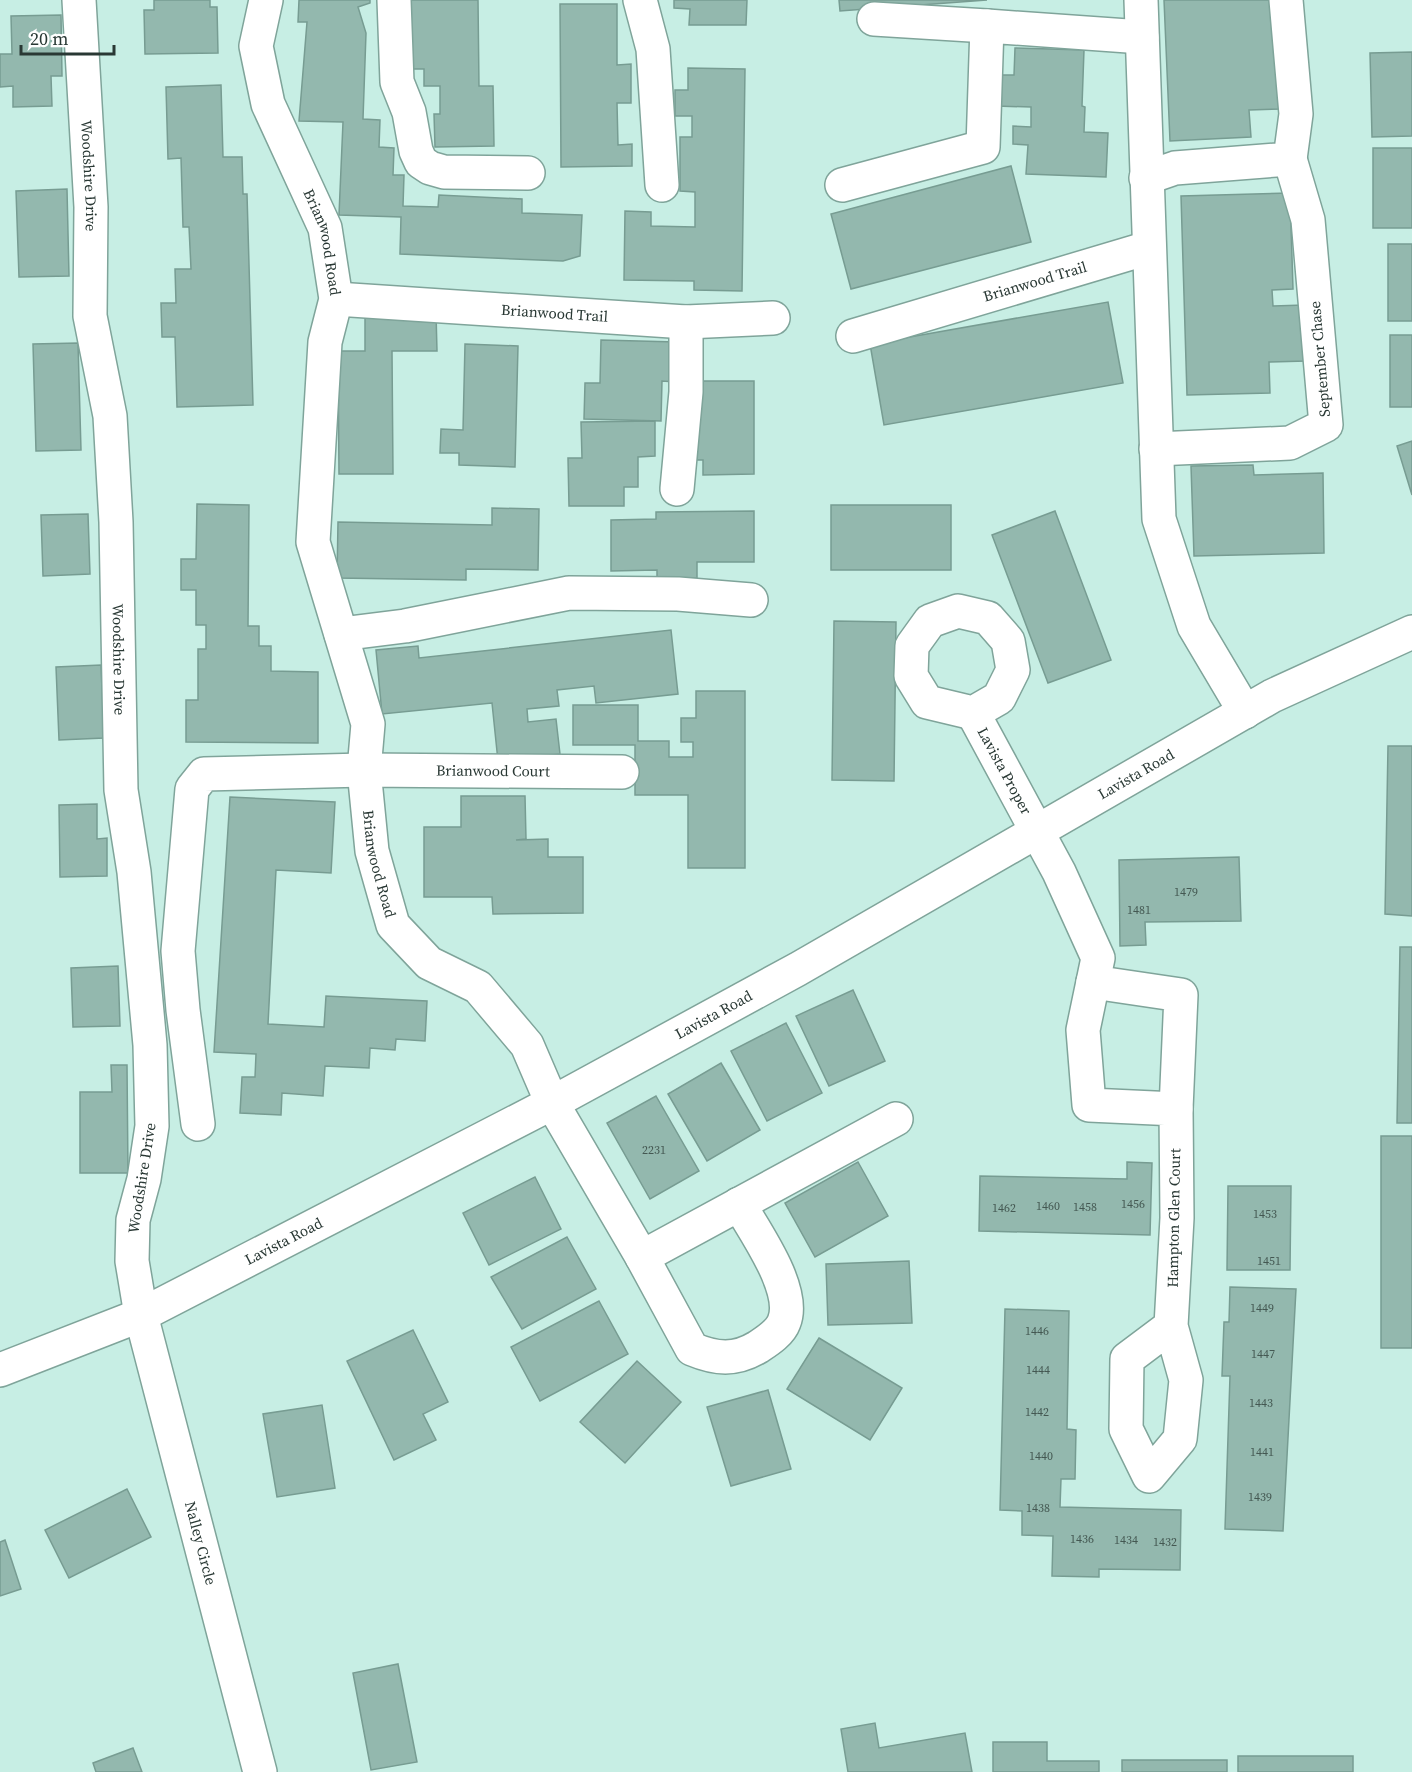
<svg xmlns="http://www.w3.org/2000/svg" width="1412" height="1772" font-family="'Source Serif 4',serif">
<rect width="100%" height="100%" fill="#c7eee4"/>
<g fill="#93b8ae" stroke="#779c92" stroke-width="1.5">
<path d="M154 0H210V7H217L218 53 145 54 144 10H154Z"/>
<path d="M299 0H370V3L358 7 366 33 363 119 380 120 379 147 394 148 393 175H404L403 206 438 207 439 195 522 199V213L582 215 580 256 563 261 400 254 401 217 339 215 343 122 299 121 307 22H298Z"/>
<path d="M410 0H478L479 86H493L494 146 435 147 434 114H440V86H424V69H411Z"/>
<path d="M674 0H747L746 25H689L690 9 674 8Z"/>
<path d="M839 0H987L840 11Z"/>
<path d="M1164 0H1277L1282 109 1249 110 1251 137 1170 141Z"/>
<path d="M560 4H617V65L631 64V103H617L618 145 632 144V166L561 167Z"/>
<path d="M61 15 62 76H51L52 106 13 107V86L0 87V54H12L11 16Z"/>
<path d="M1015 48 1084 50 1082 106 1085 107 1084 132 1108 133 1106 177 1026 174 1028 145 1013 144V126L1031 127V107L996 106 997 75H1014Z"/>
<path d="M1412 52V136L1372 137 1370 53Z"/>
<path d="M688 68 745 69 742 291 694 290V281L624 280 625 211 651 212V226L695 227V192L680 191V137H692V116H675V90H688Z"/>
<path d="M221 85 223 157H242L243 194H247L253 405 177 407 175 337H162L161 303H176L175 269H191L189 227H183L181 158 168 159 166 87Z"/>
<rect x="1373" y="148" width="39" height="80"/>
<path d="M1011 166 1031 242 851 289 831 214Z"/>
<path d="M67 189 69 276 19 277 16 191Z"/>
<path d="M1290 193 1293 289 1272 290 1273 306 1304 305 1306 361 1269 362 1270 393 1187 395 1181 196Z"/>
<rect x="1388" y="244" width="24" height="77"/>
<path d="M1108 302 1123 383 884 425 870 344Z"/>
<path d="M436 313 437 351H392L393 474H339L338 351H365V314Z"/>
<rect x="1390" y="335" width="22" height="72"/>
<path d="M601 340 676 342 675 382 662 381 661 421 584 419 585 383H600Z"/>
<path d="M78 343 81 450 36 451 33 344Z"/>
<path d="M465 344 518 346 515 467 459 465V453H440L441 429 463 430Z"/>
<path d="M701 381H754V474L703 475V460H688Z"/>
<path d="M655 421V456L638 457V487H624V506H569L568 458H582L581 422Z"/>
<path d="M1412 441V495L1397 446Z"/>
<path d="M1253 465 1254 475 1323 473 1324 553 1194 556 1191 466Z"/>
<path d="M197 504 249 505 248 626H259V646H271V671L318 672V743L186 742V700H198V649H206V625H196V590H181V559H196Z"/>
<rect x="831" y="505" width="120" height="65"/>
<path d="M492 508 539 509 538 570 466 569V580L337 578 338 522 492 525Z"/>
<path d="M754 511V562H697V578L657 579V570L611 571V520L656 519V512Z"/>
<path d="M1055 511 1111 660 1048 683 992 535Z"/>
<path d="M88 514 90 574 43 576 41 515Z"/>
<path d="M834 621 896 622 894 781 832 780Z"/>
<path d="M671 630 678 694 596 703 594 686 557 690 559 706 527 709 528 722 556 719 560 754 498 761 492 703 382 714 376 650 418 646 419 658Z"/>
<path d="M101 665 104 738 59 740 56 667Z"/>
<path d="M696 691H745V868H688V795H635V745H573V705H638V741H669V757H693V742H681V718H696Z"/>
<path d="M1388 746H1412V916L1385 914Z"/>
<path d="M461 796H525L526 839 516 840 548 839V857H583V913L493 914 492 897H424V827H461Z"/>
<path d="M230 797 335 802 331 873 276 870 268 1024 324 1027 326 996 427 1001 425 1041 396 1039 395 1050 370 1048 369 1068 325 1066 323 1096 282 1093 281 1115 240 1113 242 1077H255L256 1054 214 1052Z"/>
<path d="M97 804V839L107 838V876L60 877 59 805Z"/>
<path d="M1239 857 1241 921 1145 922 1146 945 1120 946 1119 860Z"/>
<path d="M1400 947H1412V1123H1397Z"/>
<path d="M118 966 120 1026 73 1027 71 968Z"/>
<path d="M853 990 885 1061 829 1086 796 1016Z"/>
<path d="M786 1023 822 1093 767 1121 731 1051Z"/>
<path d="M721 1063 760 1130 707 1161 668 1094Z"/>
<path d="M111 1065H127L128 1173H80V1092H112Z"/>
<path d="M656 1096 699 1171 650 1199 607 1123Z"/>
<rect x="1381" y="1136" width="31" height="212"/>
<path d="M858 1162 888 1216 815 1257 785 1203Z"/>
<path d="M1127 1162 1152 1163 1150 1235 979 1231 980 1176 1127 1179Z"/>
<path d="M535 1177 561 1229 489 1265 463 1213Z"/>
<path d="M1228 1186H1291L1290 1270H1227Z"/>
<path d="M567 1237 596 1289 522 1329 491 1277Z"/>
<path d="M909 1261 912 1323 828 1325 826 1264Z"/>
<path d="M1230 1287 1296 1289 1283 1531 1225 1529 1230 1376H1222L1224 1322H1229Z"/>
<path d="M599 1301 628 1354 540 1401 511 1347Z"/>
<path d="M1005 1309 1069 1311 1067 1429 1076 1430 1075 1479H1061L1060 1507 1181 1510 1180 1570 1099 1569V1577L1052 1576 1053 1536 1022 1535V1511L1000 1510Z"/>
<path d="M413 1330 448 1402 423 1414 436 1440 394 1460 347 1361Z"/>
<path d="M819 1338 902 1388 870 1440 787 1389Z"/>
<path d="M637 1361 681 1402 625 1463 580 1422Z"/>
<path d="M768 1390 791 1469 731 1486 707 1407Z"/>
<path d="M322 1405 335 1488 277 1497 263 1414Z"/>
<path d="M127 1489 151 1537 69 1578 45 1530Z"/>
<path d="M5 1540 21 1589 0 1596V1542Z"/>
<path d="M398 1664 417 1762 371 1770 353 1673Z"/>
<path d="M875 1723 879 1748 965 1733 972 1772H848L841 1729Z"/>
<path d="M993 1742H1047V1761H1099V1772H993Z"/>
<path d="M133 1748 142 1772H96L93 1763Z"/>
<rect x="1238" y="1756" width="115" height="16"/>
<rect x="1122" y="1760" width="105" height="12"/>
</g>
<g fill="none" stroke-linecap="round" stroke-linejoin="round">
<g stroke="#7fa49a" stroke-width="36">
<g id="minor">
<path id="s1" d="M79 0 91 207 90 316 110 416 116 522 121 790 134 872 150 1045 152 1126 144 1179 133 1220 132 1261 141 1315 260 1772"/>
<path id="s2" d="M266 0 256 46 268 104 325 228 336 299 325 342 313 542 368 724 364 770 372 851 393 925 429 963 478 987 527 1045 552 1103 642 1257 896 1119"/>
<path d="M394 0 397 82 409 112 416 151 421 162 430 168 444 172 528 173"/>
<path d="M640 0 653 49 662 185"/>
<path d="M1141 0 1159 519 1194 626 1245 712"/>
<path d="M874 19 987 26"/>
<path d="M1146 178 1175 168 1290 159 1296 114 1286 0"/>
<path d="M842 185 983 147 987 26 1142 37"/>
<path id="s3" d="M336 299 686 322 773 318"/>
<path id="s4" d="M853 336 1148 248"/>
<path d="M1156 449 1290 443 1326 425 1308 220 1290 159"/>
<path d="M677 489 686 392V322"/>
<path d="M958 611 988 618 1008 641 1013 670 999 698 973 713 927 702 911 676 912 646 930 621Z"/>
<path d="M341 634 405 626 569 593 678 594 751 600"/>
<path id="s5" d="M973 713 1059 872 1098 958 1083 1030 1089 1105 1176 1109 1177 1218 1171 1326 1186 1380 1180 1439 1149 1476 1126 1429 1127 1359 1171 1326"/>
<path d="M1093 982 1181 995 1176 1109"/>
<path id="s6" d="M198 1124 183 1010 178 951 192 789 204 774 364 770 622 772"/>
<path d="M642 1257 692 1349C716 1359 735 1361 758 1347 767 1341 780 1333 784 1322 797 1290 755 1232 739 1204"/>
</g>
</g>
<g stroke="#7fa49a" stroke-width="36">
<g id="major">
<path id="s7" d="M0 1370 141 1315 552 1103 798 969 1272 696 1412 632"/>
</g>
</g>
<use href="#minor" stroke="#fff" stroke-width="33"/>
<use href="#major" stroke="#fff" stroke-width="33"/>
</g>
<g text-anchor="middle" stroke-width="5" stroke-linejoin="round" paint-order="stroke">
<g font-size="12" fill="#445852">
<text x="1186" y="896">1479</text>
<text x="1139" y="914">1481</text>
<text x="654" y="1154">2231</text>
<text x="1133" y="1208">1456</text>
<text x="1048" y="1210">1460</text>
<text x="1085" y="1211">1458</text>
<text x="1004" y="1212">1462</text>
<text x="1265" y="1218">1453</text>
<text x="1269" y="1265">1451</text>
<text x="1262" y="1312">1449</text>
<text x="1037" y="1335">1446</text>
<text x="1263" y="1358">1447</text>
<text x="1038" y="1374">1444</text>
<text x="1261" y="1407">1443</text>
<text x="1037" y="1416">1442</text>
<text x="1262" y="1456">1441</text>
<text x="1041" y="1460">1440</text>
<text x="1260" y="1501">1439</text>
<text x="1038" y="1512">1438</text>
<text x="1082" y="1543">1436</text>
<text x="1126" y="1544">1434</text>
<text x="1165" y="1546">1432</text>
</g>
<g font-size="15" fill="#293834" stroke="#fff">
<text dy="5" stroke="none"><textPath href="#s1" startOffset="176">Woodshire Drive</textPath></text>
<text dy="5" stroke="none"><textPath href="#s2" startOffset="256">Brianwood Road</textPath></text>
<text dy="5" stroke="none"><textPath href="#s4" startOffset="190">Brianwood Trail</textPath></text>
<text dy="5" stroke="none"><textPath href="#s3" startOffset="219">Brianwood Trail</textPath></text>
<text transform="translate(1320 359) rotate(-95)" y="5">September Chase</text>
<text dy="5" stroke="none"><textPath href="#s1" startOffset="662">Woodshire Drive</textPath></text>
<text dy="5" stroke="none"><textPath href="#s6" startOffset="645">Brianwood Court</textPath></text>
<text dy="5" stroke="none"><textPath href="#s5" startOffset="66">Lavista Proper</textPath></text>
<text dy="5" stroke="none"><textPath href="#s7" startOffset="1284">Lavista Road</textPath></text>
<text dy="5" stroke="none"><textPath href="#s2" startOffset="891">Brianwood Road</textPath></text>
<text dy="5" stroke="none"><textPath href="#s7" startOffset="798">Lavista Road</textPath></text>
<text transform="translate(142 1178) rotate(-81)" y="5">Woodshire Drive</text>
<text transform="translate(1174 1218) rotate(-89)" y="5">Hampton Glen Court</text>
<text dy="5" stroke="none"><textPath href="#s7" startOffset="312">Lavista Road</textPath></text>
<text dy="5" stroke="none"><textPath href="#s1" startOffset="1558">Nalley Circle</textPath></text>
</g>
</g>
<path d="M21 45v9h93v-9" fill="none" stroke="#293834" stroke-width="3"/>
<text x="30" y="45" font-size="18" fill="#293834" stroke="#ffffff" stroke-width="4.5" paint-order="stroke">20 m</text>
</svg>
